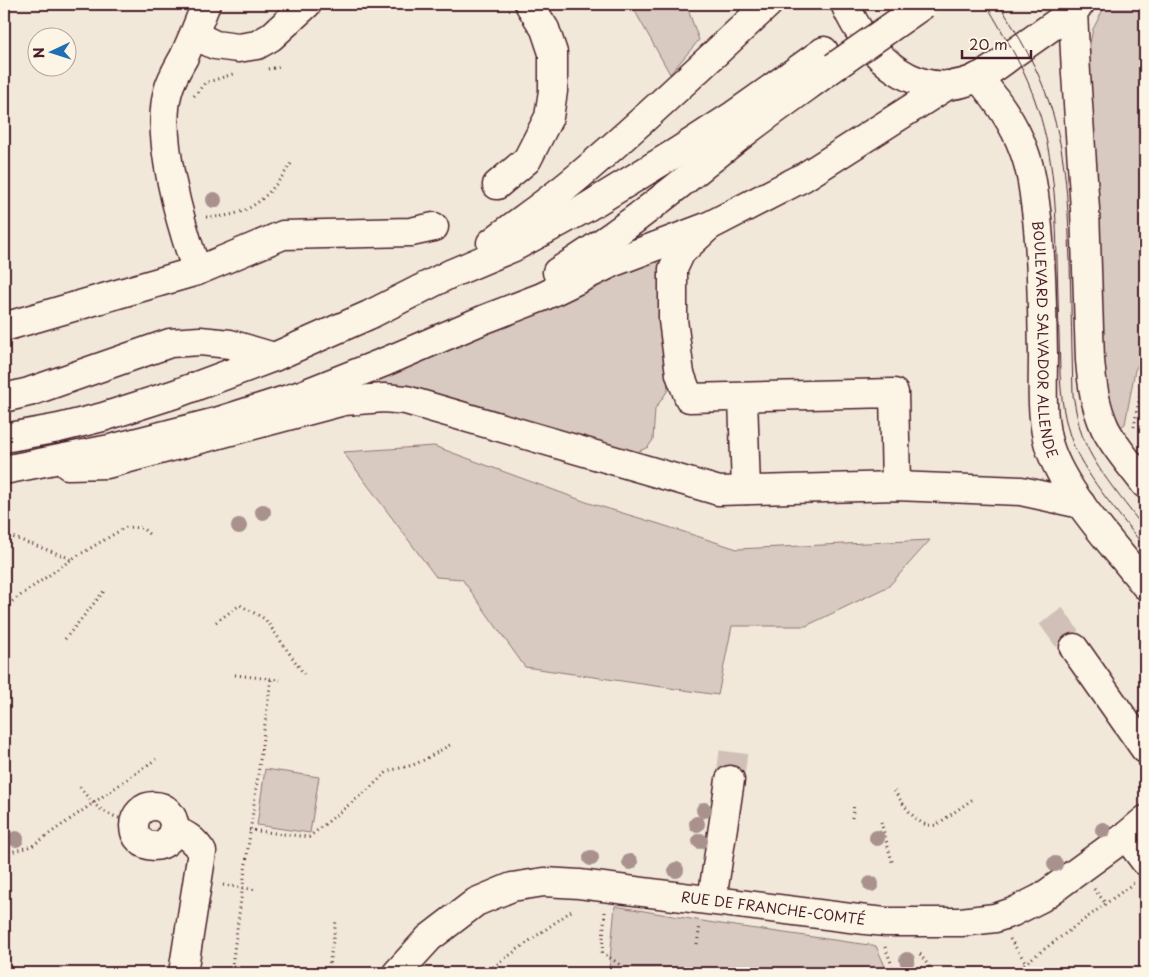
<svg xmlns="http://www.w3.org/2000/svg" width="1149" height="977" font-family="'Playpen Sans',sans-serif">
<rect width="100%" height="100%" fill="#f1e8da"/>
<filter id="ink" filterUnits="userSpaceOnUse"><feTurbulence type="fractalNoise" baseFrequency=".02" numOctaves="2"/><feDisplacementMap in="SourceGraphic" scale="10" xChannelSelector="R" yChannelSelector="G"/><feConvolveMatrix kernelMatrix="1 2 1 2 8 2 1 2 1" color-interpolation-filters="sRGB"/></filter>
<g filter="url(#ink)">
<g fill="#d8cac0" stroke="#917476">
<path d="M631 4H686L699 40 670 74Z"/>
<path d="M1106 4H1145V352L1135 370 1125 424 1121 427 1109 403 1106 392 1087 58 1093 29Z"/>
<path d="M676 242 666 354 668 390 655 409 653 440 648 447 629 456 417 389 399 387 351 391Z"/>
<path d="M434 446 589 503 656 523 737 549 930 540 889 586 806 626H732L718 695 525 667 462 579 436 577 343 452Z"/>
<path d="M265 769 319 777 310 833 257 825Z"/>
<path d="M615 906 714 923 876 946 888 973H607L609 970Z"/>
</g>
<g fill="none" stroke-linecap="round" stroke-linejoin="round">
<g stroke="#d0c0b7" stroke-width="28" stroke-dasharray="28 14" stroke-linecap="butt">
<path d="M1051 616 1074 648"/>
<path d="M730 780 735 739"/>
</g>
<g stroke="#4a1f2b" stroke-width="31">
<g id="minor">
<path d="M1073 11 1076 74 1085 209 1090 360C1092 384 1095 406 1105 428 1115 448 1132 466 1145 484"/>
<path d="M194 35 215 45 238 48 257 45 271 37 307 4"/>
<path id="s1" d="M978 77C997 100 1014 123 1024 151 1032 172 1034 195 1037 218 1042 263 1042 309 1043 354 1043 381 1041 411 1047 438 1058 487 1114 545 1145 585"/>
<path d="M497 185 527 160 549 117 553 91V53L545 29 529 4"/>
<path d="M709 226 681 252 673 269V320L680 374 689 398 894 393 896 486"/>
<path d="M197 271 283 235 411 232 434 227"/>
<path d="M4 327 197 271C181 226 155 137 168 91 171 79 178 68 184 57 192 39 199 22 206 4"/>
<path d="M743 397 746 490"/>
<path d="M4 398 29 392 170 343 200 341 230 344 274 357"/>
<path d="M68 465 107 464 344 401 384 398 406 400 719 491 896 486 1021 491 1081 504"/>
<path d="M1074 648 1145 749"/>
<circle cx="154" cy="826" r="20"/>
<path d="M173 830C187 835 194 840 202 852L183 973"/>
<path d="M1126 836 1145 820"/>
<path d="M712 900 730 780"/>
<path id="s2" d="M397 973 429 938 476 902 512 887 544 882 579 884 866 920 886 922H961L995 918 1013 912 1041 898 1126 836 1145 861"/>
</g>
</g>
<g stroke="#4a1f2b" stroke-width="31">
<g id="major">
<path d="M845 4C867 56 919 106 979 77 992 70 1003 62 1014 53 1034 39 1054 25 1073 11L1080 4"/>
<path d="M491 243C521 220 551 200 579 176 644 121 706 62 768 4"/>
<path d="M557 272C624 232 683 181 744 133 774 110 804 89 834 67"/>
<path d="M4 438 59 428 103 417 175 394 274 357 369 315 450 274 514 247 584 209 677 152 734 115 824 51"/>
<path d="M4 470 110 449 216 422 304 394 387 361 485 319 542 297 614 262 709 226 804 177 948 85"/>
</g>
</g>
<g stroke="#4a1f2b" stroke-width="3" stroke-dasharray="1 4" stroke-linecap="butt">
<path d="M268 69 280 67"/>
<path d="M194 96 205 83 233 74"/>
<path d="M206 217C250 218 269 197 292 162"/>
<path d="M1134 427 1145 366"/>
<path d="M4 534 72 559"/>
<path d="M4 607 72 559 126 527 142 528 150 535"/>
<path d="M216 622 240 605 265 619 304 674"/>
<path d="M65 639 104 591"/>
<path d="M1145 655 1138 658 1143 671 1145 670"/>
<path d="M235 675 280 680"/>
<path d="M80 787C97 811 106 814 134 823"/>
<path d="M894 791C904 804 917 829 936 825L973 799"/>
<path d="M852 818 854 804"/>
<path d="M881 822 893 865"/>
<path d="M249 830 309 837 371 787 388 771 413 765 424 760 453 743"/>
<path d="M4 854 32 846 156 759"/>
<path d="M223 885 257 890"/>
<path d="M1094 889 1106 904"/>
<path d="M605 912 602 952 619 964 623 973"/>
<path d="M1010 939 1026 963"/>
<path d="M697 944 700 925"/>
<path d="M885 947 895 973"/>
<path d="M920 954 934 973"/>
<path d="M231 973 271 679"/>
<path d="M328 973 336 921"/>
<path d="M485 973 574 909"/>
<path d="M1012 973 1135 882"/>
</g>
<use href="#minor" stroke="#fcf5e5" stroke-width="28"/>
<use href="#major" stroke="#fcf5e5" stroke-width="28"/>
<g stroke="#4a1f2b" stroke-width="1">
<path d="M986 4C1006 38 1026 71 1038 109 1054 158 1056 208 1057 259 1058 297 1059 335 1060 373 1061 397 1064 421 1073 444 1088 480 1122 517 1145 548"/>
<path d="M999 4C1019 36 1038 68 1050 105 1067 155 1068 209 1070 262 1071 306 1072 351 1073 395 1076 410 1078 426 1084 440 1096 470 1126 503 1145 530"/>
</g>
<g stroke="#4a1f2b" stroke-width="31" stroke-linecap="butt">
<path id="major-bridge" d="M834 67 924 4"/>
</g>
<use href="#major-bridge" stroke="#fcf5e5" stroke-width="28"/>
</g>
<g fill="#a9918e">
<circle cx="214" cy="200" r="8"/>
<circle cx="263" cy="512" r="8"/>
<circle cx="239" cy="526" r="8"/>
<circle cx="704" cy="810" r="8"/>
<circle cx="697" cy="824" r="8"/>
<circle cx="1103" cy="830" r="8"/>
<circle cx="877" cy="838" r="8"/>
<circle cx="16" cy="839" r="8"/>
<circle cx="700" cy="841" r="8"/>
<circle cx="591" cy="858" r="8"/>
<circle cx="630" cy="862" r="8"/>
<circle cx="1055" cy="864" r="8"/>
<circle cx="676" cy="870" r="8"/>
<circle cx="871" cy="884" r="8"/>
<circle cx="907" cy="960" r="8"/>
</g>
</g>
<g text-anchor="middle" stroke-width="4" stroke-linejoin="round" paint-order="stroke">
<g font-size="14" fill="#4a1f2b" stroke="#fcf5e5">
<text dy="5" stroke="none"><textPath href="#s1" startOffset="278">BOULEVARD SALVADOR ALLENDE</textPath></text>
<text dy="5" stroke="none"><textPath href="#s2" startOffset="409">RUE DE FRANCHE-COMTÉ</textPath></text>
</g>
</g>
<rect width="1149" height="977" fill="none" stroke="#fcf5e5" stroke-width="20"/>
<rect x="10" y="10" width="1129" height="957" fill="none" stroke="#4a1f2b" stroke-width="2" filter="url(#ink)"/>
<g transform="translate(52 52) rotate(266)"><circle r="24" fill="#fcf5e5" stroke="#b59f9b"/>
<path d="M0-4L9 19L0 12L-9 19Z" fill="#1f6fb2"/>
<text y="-8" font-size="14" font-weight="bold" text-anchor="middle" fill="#4a1f2b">N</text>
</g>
<path d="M962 50v8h69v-8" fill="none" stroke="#4a1f2b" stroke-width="2.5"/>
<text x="969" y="50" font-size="15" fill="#4a1f2b" stroke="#fcf5e5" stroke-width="4" paint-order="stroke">20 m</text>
</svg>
